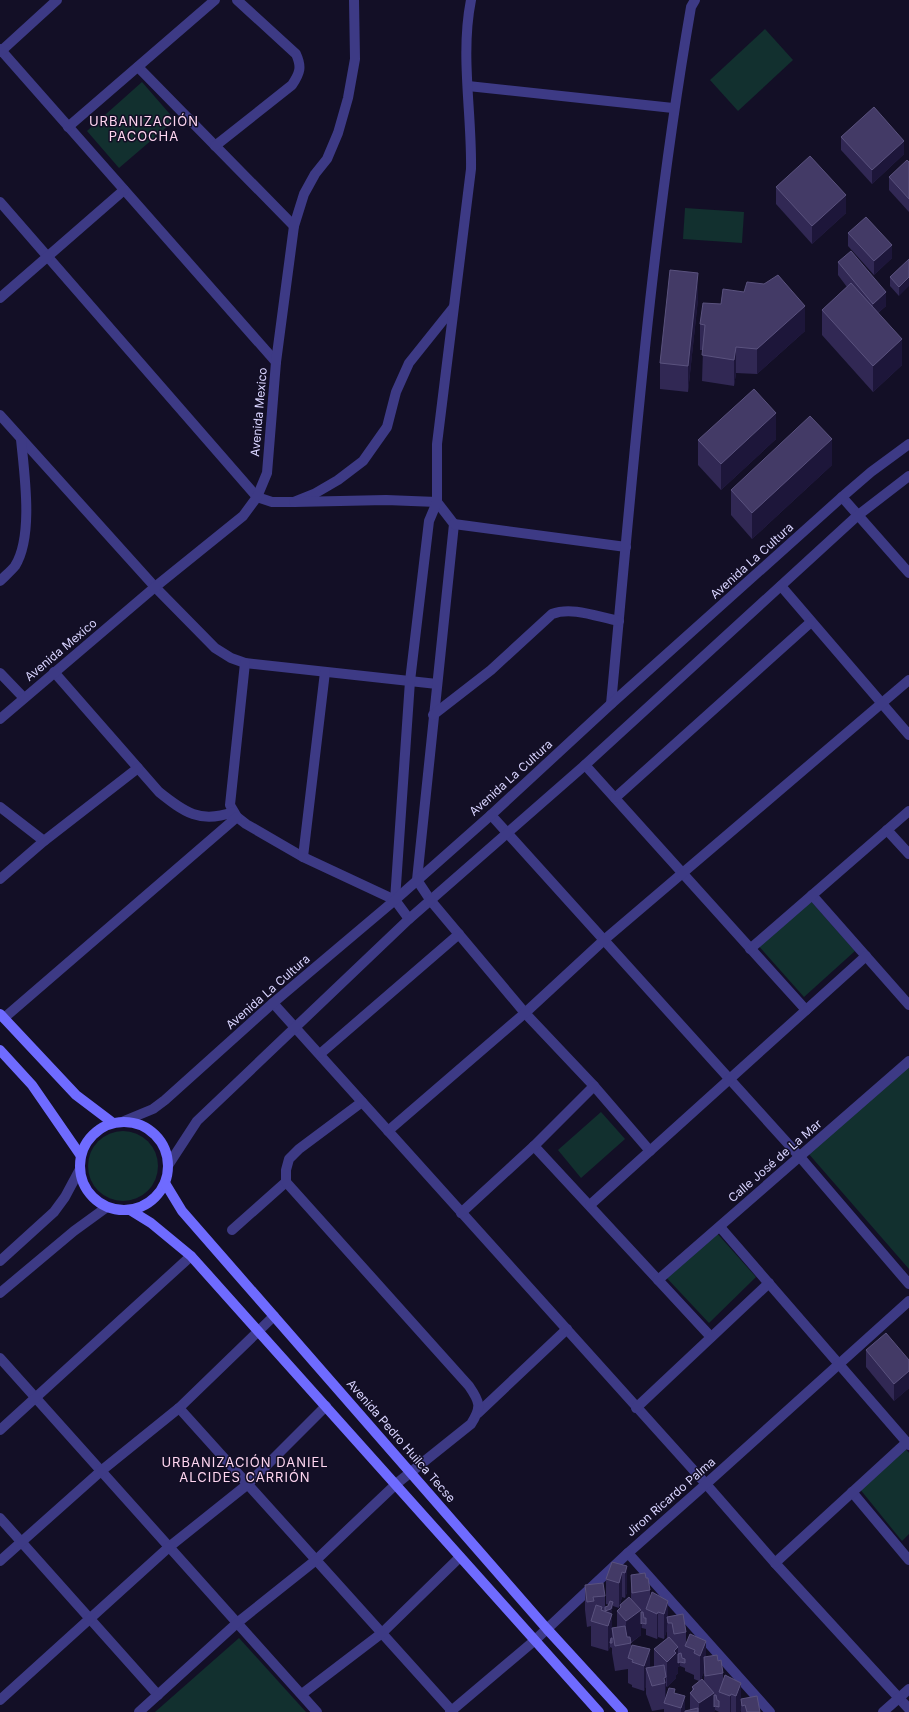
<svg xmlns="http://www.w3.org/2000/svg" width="909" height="1712" font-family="Inter,sans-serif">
<rect width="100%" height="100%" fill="#130f26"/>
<g fill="#12302f">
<path d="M765 29 793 60 738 111 710 80Z"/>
<path d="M142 82 175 120 119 168 87 131Z"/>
<path d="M685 208 744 212 742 243 683 239Z"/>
<path d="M809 899 855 951 804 997 756 943Z"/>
<path d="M909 1065V1269L808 1153Z"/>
<path d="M601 1112 625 1139 581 1178 558 1150Z"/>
<circle cx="123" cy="1166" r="35"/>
<path d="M715 1231 756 1277 709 1323 664 1275Z"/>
<path d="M904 1447 909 1453V1534L902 1541 859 1488Z"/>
<path d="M239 1638 306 1712H155Z"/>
</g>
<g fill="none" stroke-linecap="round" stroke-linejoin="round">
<g stroke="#3d3a85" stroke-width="10">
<path d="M0 49 276 362"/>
<path d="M0 52 57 0"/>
<path d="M138 67 294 226"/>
<path d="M468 86 673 108"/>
<path d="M68 127 215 0"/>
<path d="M215 146 292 85C300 73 302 67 296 54L237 0"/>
<path d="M0 202 257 497 272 502H294L314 494 338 480 363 461 387 427 396 392 409 363 453 308"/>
<path d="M0 298 124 190"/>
<path d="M0 415 155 587 215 648 231 658 245 663 437 684"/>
<path d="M842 497 909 573"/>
<path d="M294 502 386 500 437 502 454 524 417 880 431 901 525 1013 594 1086 650 1151"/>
<path d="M454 524 626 547"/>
<path d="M0 581C5 576 11 571 15 566 34 536 24 472 21 439"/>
<path d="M781 586 909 735"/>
<path d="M245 663 230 805 237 817 246 824 303 857 395 900 409 919"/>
<path d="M54 672 159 792C184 812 200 824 233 812"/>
<path d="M0 673 24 698"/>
<path d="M611 704C633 471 651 237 691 7L695 0"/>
<path d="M433 715 491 670 552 614C572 606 598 617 619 621"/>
<path d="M0 719 155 587 243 516 257 497 267 473 276 362 294 226 304 194 315 174 327 159 338 133 348 98 355 59 354 0"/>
<path d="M585 765 806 1010"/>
<path d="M615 798 811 622"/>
<path d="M0 807 44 841"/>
<path d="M491 815 800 1157 909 1284"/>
<path d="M887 830 909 854"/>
<path d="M303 857 325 672"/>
<path d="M0 879 44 841 138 768"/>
<path d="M812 895 909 1005"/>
<path d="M395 900 410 681 429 521 437 502V444L471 169C472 113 460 55 471 0"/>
<path d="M750 949 909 811"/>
<path d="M273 1003 706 1484 775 1563 909 1709"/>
<path d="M4 1018 237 817"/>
<path d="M320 1054 459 934"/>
<path d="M388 1131 525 1013 604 940 909 680"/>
<path d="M534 1146 711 1337"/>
<path d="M590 1205 866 956"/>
<path d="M461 1213 534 1146 594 1086"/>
<path d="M720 1227 909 1445"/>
<path d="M232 1230 286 1182"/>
<path d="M658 1280 909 1061"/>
<path d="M0 1358 317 1712"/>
<path d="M179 1408 453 1712"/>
<path d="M636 1408 769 1283"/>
<path d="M478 1413 567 1329"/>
<path d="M0 1430 191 1256"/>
<path d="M852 1492 909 1560"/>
<path d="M0 1518 158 1695"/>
<path d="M628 1553 770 1712"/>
<path d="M0 1561 101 1471 179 1408 274 1316"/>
<path d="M775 1563 907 1442"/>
<path d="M302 1694 382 1633 460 1557"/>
<path d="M0 1700 169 1547 248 1484 326 1406"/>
<path d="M139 1712 237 1623 316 1560 396 1484 471 1424C482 1407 480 1402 469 1386L286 1182V1170L289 1159 299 1149 362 1102"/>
<path d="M450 1712 534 1641 628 1553 706 1484 909 1301"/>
<path d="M883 1712 909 1689"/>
</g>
<g stroke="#3d3a85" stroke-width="10">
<path d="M124 1121 153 1109 165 1100 273 1003 395 900 491 815 611 704 842 497 871 472 909 444"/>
<path d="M169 1164 197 1121 409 919 585 765 857 516 909 476"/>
<path d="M0 1261 54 1212 65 1197 80 1169"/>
<path d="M0 1293 74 1231 107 1207"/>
</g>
<g stroke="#6f6bff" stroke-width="10">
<path d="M0 1014 76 1095 113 1123"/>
<path d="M0 1050 32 1085 81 1156"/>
<circle cx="124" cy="1166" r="44"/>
<path d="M165 1183 182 1211 547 1629 623 1712"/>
<path d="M130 1210 151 1223 191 1256 599 1712"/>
</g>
</g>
<g fill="#312854" fill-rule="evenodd">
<path d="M841 137 904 154 872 184 841 150Z"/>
<path d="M909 162V212L889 190V177Z"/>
<path d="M776 187 846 213 812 244 776 204Z"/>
<path d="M848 233 892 258 874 275 848 246Z"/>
<path d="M909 259 899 296 890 286V277Z"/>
<path d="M838 262 886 306 878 313 902 365 873 392 822 335V310L847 287 838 275Z"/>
<path d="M698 299 688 392 660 389V363Z"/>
<path d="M700 324 805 331 757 374 736 373 734 386 702 381 703 350H700Z"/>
<path d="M776 439 721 490 698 465V440Z"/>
<path d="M832 465 752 539 731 515V490Z"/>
<path d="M866 1350 909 1360V1388L894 1401 866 1367Z"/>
<path d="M627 1566V1592L625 1598 622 1597 619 1608 613 1606 611 1613 612 1628 617 1627V1611L620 1608V1605L631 1599V1575L646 1578 650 1590V1598L668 1617 686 1632V1642L706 1657 718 1661 723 1673V1681L741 1699 760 1712H741V1709L740 1712H719L715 1710 714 1712H664V1709L652 1711 646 1694V1686L644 1691 632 1687V1685L628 1683V1669L615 1671 612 1653V1648L610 1647 608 1651 591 1646V1626L587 1627 585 1610V1585L605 1596V1607L608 1606 609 1605 606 1604V1579ZM641 1628H642L646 1629V1635L657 1639 658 1637 664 1639 667 1630V1639L654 1649V1667L650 1668 631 1648V1643L641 1635ZM680 1666 685 1668V1671L694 1675V1679L699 1681 692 1687V1691L690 1693V1710L685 1711 675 1693 666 1696V1686L667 1687 676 1678V1675L678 1673V1667ZM704 1672V1681H700Z"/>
</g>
<g fill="#1d163a">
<path d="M904 141V154L872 184V170Z"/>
<path d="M846 195V213L812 244V226Z"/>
<path d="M892 245V258L874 275V261Z"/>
<path d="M698 273V299L688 392V366Z"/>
<path d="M909 277V286L899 296V287Z"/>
<path d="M886 292V306L873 317V304Z"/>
<path d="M805 306V331L757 374V349Z"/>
<path d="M902 339V365L873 392V366Z"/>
<path d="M736 347V373L734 386V360Z"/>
<path d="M776 413V439L721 490V464Z"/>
<path d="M832 439V465L752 539V513Z"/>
<path d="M909 1371V1388L894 1401V1384Z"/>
<path d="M627 1566V1592L625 1598V1573Z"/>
<path d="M622 1572V1597L619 1608V1583Z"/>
<path d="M668 1601V1626L667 1617V1630L664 1639V1614Z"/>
<path d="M613 1602V1606L611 1613 605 1611Z"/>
<path d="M641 1610V1624L642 1623V1628H641V1635L630 1643 626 1644V1621Z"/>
<path d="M658 1612V1637L657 1639V1614Z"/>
<path d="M612 1614V1639L610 1643V1647L608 1651V1626Z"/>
<path d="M706 1641V1666L704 1657V1672L700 1681V1656Z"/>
<path d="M678 1647V1663L680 1662V1666L678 1667V1673L676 1675V1678L667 1687V1662L674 1651Z"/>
<path d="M650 1649V1674L646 1668V1686L644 1691V1666Z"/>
<path d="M666 1677V1702L665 1703V1683L664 1678Z"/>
<path d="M741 1683V1709L740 1712H736V1696Z"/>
<path d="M714 1693V1707L715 1706V1710L714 1712H699V1703Z"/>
<path d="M731 1694V1712H730V1696Z"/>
<path d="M685 1696V1712H681V1708Z"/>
</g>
<g fill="#433a66" stroke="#5a527e">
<path d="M874 107 904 141 872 170 841 137Z"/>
<path d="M810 156 846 195 812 226 776 187Z"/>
<path d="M907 160 909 162V199L889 177Z"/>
<path d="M866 217 892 245 874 261 848 233Z"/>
<path d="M851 251 886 292 873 304 838 262Z"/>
<path d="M909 259V277L899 287 890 277Z"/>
<path d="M670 270 698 273 688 366 660 363Z"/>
<path d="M778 275 805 306 757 349 736 347 734 360 702 355 705 325 700 324 703 303 721 304 723 289 744 292 747 282 764 284Z"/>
<path d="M851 283 902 339 873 366 822 310Z"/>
<path d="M754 389 776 413 721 464 698 440Z"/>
<path d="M810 416 832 439 752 513 731 490Z"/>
<path d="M886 1333 909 1360V1371L894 1384 866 1350Z"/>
<path d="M612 1562 627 1566 625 1573 622 1572 619 1583 606 1579Z"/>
<path d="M645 1573 646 1578H648L650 1590 632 1593 631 1575Z"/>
<path d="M603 1583 605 1596 593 1597 594 1601 587 1602 585 1585Z"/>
<path d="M652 1592 668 1601 664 1614 658 1612 657 1614 646 1609Z"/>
<path d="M629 1597 641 1610 626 1621 617 1611 621 1607 620 1605Z"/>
<path d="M610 1601 613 1602 611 1609 605 1611V1607L608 1606Z"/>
<path d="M596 1605 602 1607 601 1610 612 1614 608 1626 591 1621Z"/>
<path d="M641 1612H643L644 1618H646V1624L642 1623 641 1624Z"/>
<path d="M683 1614 686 1632 674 1634 672 1623H668L667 1617Z"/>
<path d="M625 1626 627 1637H630L631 1643 615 1646 612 1628Z"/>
<path d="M690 1634 706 1641 700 1656 694 1653 695 1650 685 1646Z"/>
<path d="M669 1637 678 1647 674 1651 676 1653 667 1662 654 1649Z"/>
<path d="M611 1638H612V1643H610Z"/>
<path d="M632 1645 650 1649 644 1666 632 1662 633 1660 628 1658Z"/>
<path d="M681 1653 682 1658 685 1659V1663L680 1662 678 1663V1654Z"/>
<path d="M717 1655 718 1661 721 1660 723 1673 705 1676 704 1657Z"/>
<path d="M664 1665 666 1677 664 1678 665 1683 652 1686 646 1668Z"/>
<path d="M725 1675 741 1683 736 1696 731 1694 730 1696 719 1692Z"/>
<path d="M702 1679 714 1693 699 1703 690 1693 694 1689 692 1687Z"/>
<path d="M669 1688 675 1689 674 1693 685 1696 681 1708 664 1703Z"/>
<path d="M714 1695H716L717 1700 719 1701V1707L715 1706 714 1707Z"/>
<path d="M757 1696 760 1712H747L745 1705 742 1706 741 1699Z"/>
<path d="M698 1708V1712H685V1711Z"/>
</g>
<g text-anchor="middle" stroke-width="3" stroke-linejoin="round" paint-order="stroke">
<g font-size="12" fill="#d9d4ff" stroke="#130f26">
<text transform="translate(259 412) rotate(-85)" y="4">Avenida Mexico</text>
<text transform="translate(752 561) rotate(-42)" y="4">Avenida La Cultura</text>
<text transform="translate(61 650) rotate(-40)" y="4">Avenida Mexico</text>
<text transform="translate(511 778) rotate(-42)" y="4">Avenida La Cultura</text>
<text transform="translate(268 992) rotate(-41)" y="4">Avenida La Cultura</text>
<text transform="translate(775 1161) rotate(-41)" y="4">Calle José de La Mar</text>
<text transform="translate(401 1441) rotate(49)" y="4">Avenida Pedro Huilca Tecse</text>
<text transform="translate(671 1497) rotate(-41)" y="4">Jiron Ricardo Palma</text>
</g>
<g font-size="13" letter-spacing="1" fill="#ffd6f0" stroke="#130f26">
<text x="144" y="126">URBANIZACIÓN<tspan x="144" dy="15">PACOCHA</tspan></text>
<text x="245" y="1467">URBANIZACIÓN DANIEL<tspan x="245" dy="15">ALCIDES CARRIÓN</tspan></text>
</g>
</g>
</svg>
